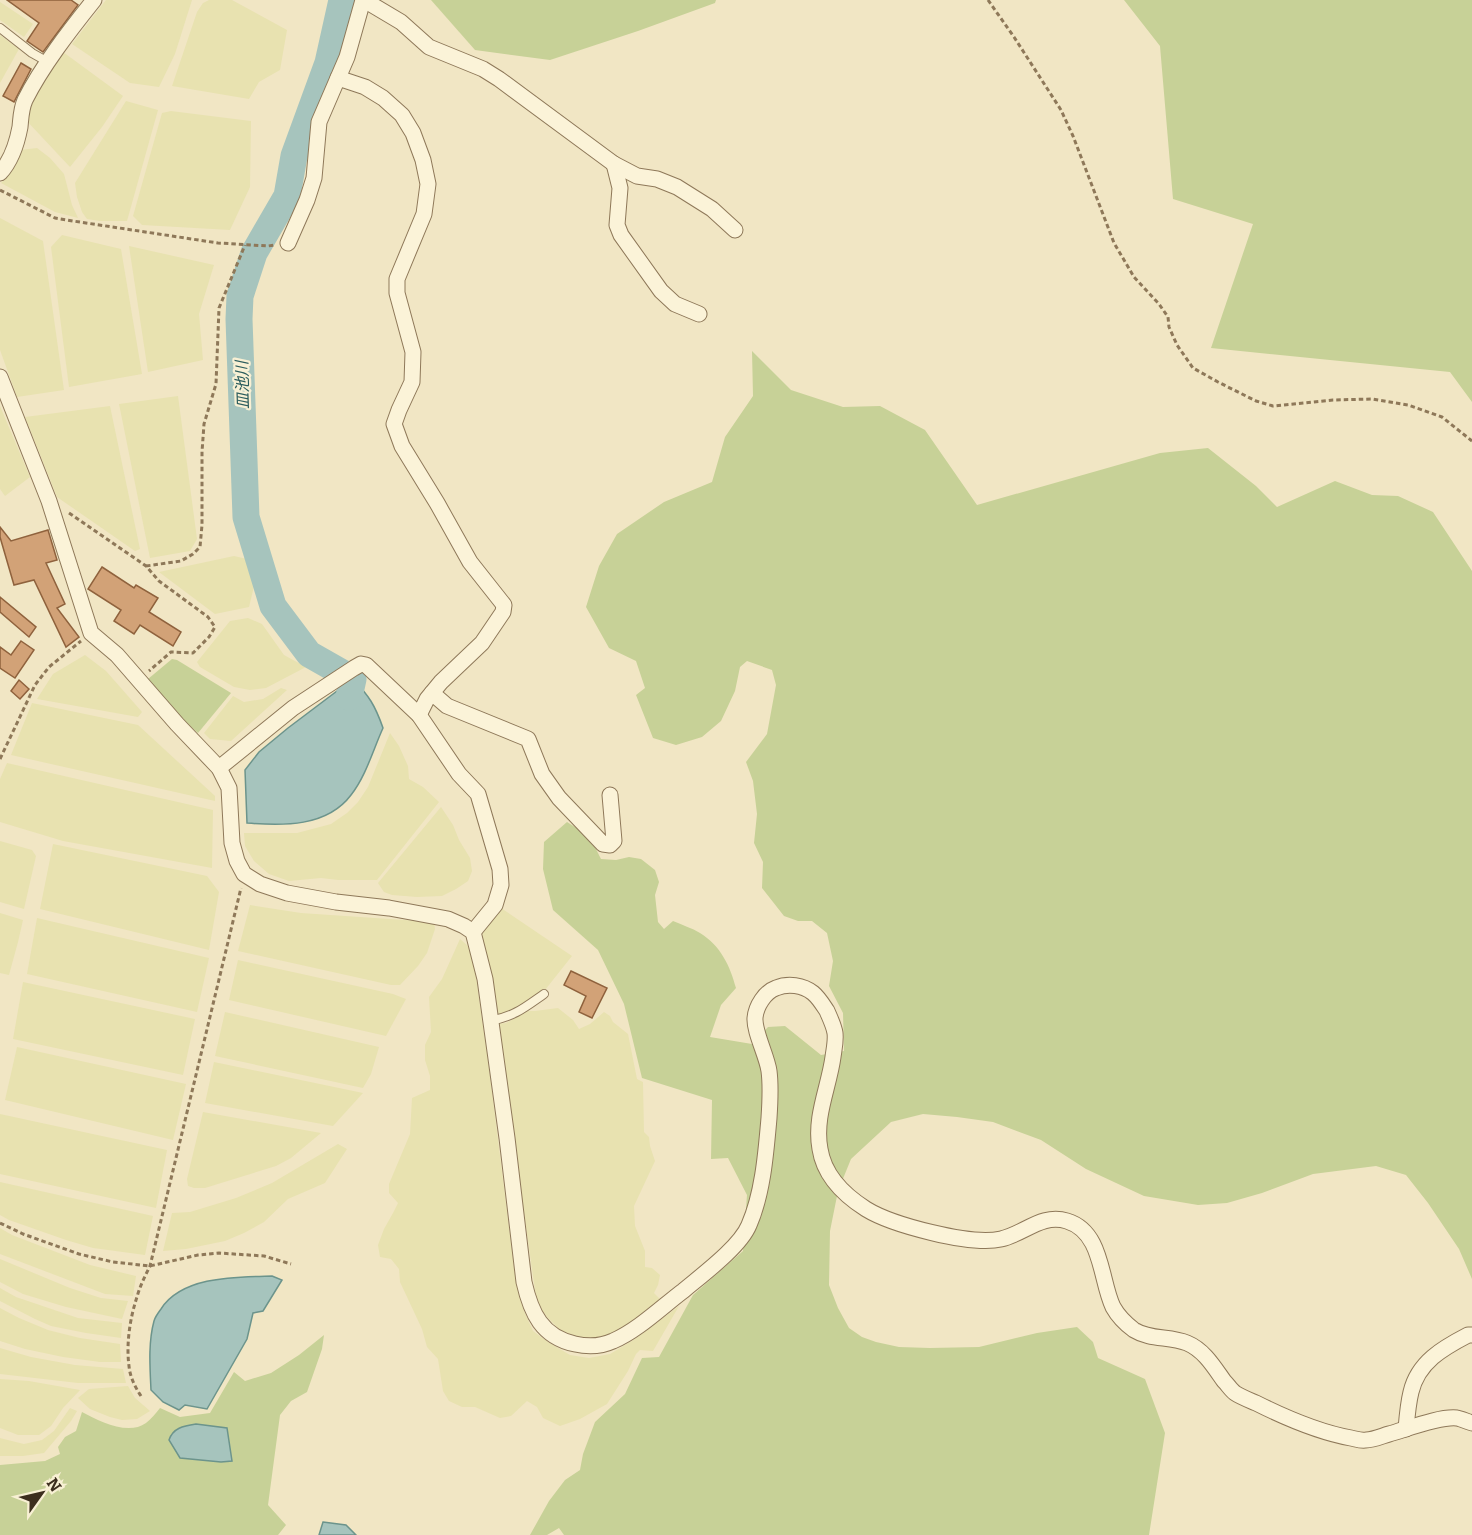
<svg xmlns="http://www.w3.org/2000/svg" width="1472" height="1535" font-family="Bitter,'Noto Sans JP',serif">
<rect width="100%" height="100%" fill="#f1e6c4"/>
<g fill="#e8e2b0">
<path d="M106 0H192L175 54 159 87 130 83 72 44Z"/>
<path d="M209 0H232L287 30 280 70 259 82 249 99 172 86 197 12 203 3Z"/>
<path d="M0 2 33 24 24 37 0 20Z"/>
<path d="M0 35 19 49 0 83Z"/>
<path d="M63 52 123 96 102 127 70 167 25 119 28 105Z"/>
<path d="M126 101 158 110 127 221H100L87 219 82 212 77 197 75 183Z"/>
<path d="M171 111 251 121 250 187 230 230 142 225 133 216 162 113Z"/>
<path d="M37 148 50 158 64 174 72 205 78 218 55 212 1 183 11 171 20 150Z"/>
<path d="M0 218 43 241 64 390 17 397 0 350Z"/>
<path d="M62 235 121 249 142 374 69 387 51 247Z"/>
<path d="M129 246 214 265 199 314 203 360 148 372Z"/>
<path d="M178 396 197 539 190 551 150 558 119 404Z"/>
<path d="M0 406 30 477 5 496 0 489Z"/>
<path d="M110 406 140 549 135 551 57 497 25 417Z"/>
<path d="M234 556 247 559 255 567 256 578 249 607 215 614 159 572Z"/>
<path d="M248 618 262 624 284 655 306 667 266 688 250 690 234 687 200 667 197 662 230 621Z"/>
<path d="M85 655 106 671 142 712 138 717 37 699 53 674Z"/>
<path d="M281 688 287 690 231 741 210 739 204 733 233 696 244 702 263 699Z"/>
<path d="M32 703 138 725 215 796V801L11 755Z"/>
<path d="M390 733 399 746 408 766 409 779 423 787 439 802 377 880H338L321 878 289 881 269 874 254 861 245 846 244 833H297L331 824 347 813 358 802 368 787Z"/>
<path d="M7 763 213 810 212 868 63 841 0 822V779Z"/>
<path d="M441 807 453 825 459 840 470 858 472 871 468 881 456 889 442 896 417 897 392 895 384 892 378 883Z"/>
<path d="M0 841 32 850 36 856 24 909 0 902Z"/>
<path d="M53 844 207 876 219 892 209 950 40 909Z"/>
<path d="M250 905 301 913 434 922 435 929 427 953 418 966 400 985H391L238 951Z"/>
<path d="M501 908 572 956 545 990 509 1012 497 1016 482 938 483 931Z"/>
<path d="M0 913 23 920 18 942 9 975 0 973Z"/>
<path d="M37 918 209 958 197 1012 27 974Z"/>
<path d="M460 939 467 945 473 956 489 1068 514 1267 519 1292 524 1311 533 1331 548 1342 570 1355 589 1358 610 1354 635 1339 679 1306 653 1351 640 1350 636 1354 628 1371 607 1404 580 1419 560 1426 543 1418 537 1407 527 1401 511 1416 500 1418 475 1407H462L449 1401 443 1391 438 1359 427 1347 422 1329 400 1282 399 1269 391 1259 380 1257 378 1245 384 1229 393 1213 398 1203 389 1193V1184L410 1134 412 1098 430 1090V1076L425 1060V1045L431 1032 429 997 442 979Z"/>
<path d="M238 960 393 994 406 999 386 1036 229 1000Z"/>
<path d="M23 982 195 1019 183 1075 13 1039Z"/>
<path d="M558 1008 573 1020 579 1029 590 1024 604 1012 610 1016 613 1022 628 1034 637 1079 643 1082 644 1132 649 1137 650 1146 655 1161 634 1206 635 1226 645 1251V1267L652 1268 660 1275 658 1285 654 1293 660 1299 647 1311 619 1331 606 1336 593 1339 580 1337 561 1331 548 1318 537 1304 497 1024 506 1023 528 1011H535Z"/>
<path d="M225 1012 379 1047 371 1074 363 1088 215 1056Z"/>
<path d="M17 1047 186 1084 173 1140 5 1100Z"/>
<path d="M214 1062 363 1093 333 1126 205 1103Z"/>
<path d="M203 1112 321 1133 291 1158 276 1166 205 1188H194L188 1186 187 1179Z"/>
<path d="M0 1114 167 1150 156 1208 0 1174Z"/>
<path d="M338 1144 347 1149 325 1183 288 1199 264 1222 244 1233 225 1241 186 1249 163 1251 172 1213 190 1212 236 1198 272 1183Z"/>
<path d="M0 1182 153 1216 145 1255 93 1248 66 1240 9 1220 0 1215Z"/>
<path d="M0 1228 12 1235 90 1265 136 1276 133 1296 105 1294 0 1254Z"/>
<path d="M0 1259 70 1288 101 1298 128 1301 122 1319 66 1307 23 1294 0 1282Z"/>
<path d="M0 1288 16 1297 78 1318 122 1323 121 1338 86 1333 51 1326 35 1319 0 1301Z"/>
<path d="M0 1308 19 1318 48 1330 80 1338 120 1344 121 1362H100L63 1357 25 1349 0 1341Z"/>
<path d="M0 1348 31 1357 75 1365 123 1369 126 1383H78L0 1374Z"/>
<path d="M0 1379 29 1381 80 1390 63 1408 51 1426 39 1435H18L0 1428Z"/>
<path d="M128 1386 135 1398 150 1411 137 1419 122 1420 110 1417 90 1409 78 1398 89 1389Z"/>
<path d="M70 1408 77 1411 71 1421 44 1453 23 1456H0V1438L24 1444 42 1440 54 1431Z"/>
</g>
<g fill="#c7d197">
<path d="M431 0H716L715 3 638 31 550 60 475 50Z"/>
<path d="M1124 0H1472V402L1450 372 1211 348 1253 224 1173 199 1160 46Z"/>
<path d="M752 351 791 390 843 407 880 406 925 430 977 505 1160 453 1208 448 1256 486 1277 507 1335 481 1372 495 1398 496 1433 512 1472 571V1279L1459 1249 1428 1203 1406 1175 1376 1166 1313 1174 1262 1193 1227 1203 1198 1205 1144 1196 1086 1169 1041 1140 993 1122 957 1117 923 1114 891 1122 851 1159 838 1191 830 1231 829 1285 838 1308 849 1328 862 1337 876 1342 899 1347 930 1348 979 1347 1037 1333 1077 1327 1093 1342 1098 1358 1145 1379 1165 1433 1149 1535H564L559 1528 547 1535H530L549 1501 565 1480 580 1470 583 1454 595 1422 625 1394 642 1358 659 1357 693 1295 743 1251 747 1195 728 1158 711 1159 712 1100 642 1078 624 1004 598 950 553 910 543 869 544 842 567 822C587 834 591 838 601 859L616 860 629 857 641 859 655 870 659 882 655 895 658 922 664 929 673 921C682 925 692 928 700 933 721 946 730 966 736 988L721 1005 710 1037 752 1044 768 1027 785 1026 821 1055 844 1051 843 1013 829 986 833 961 827 933 812 921H798L784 916 762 888 763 862 754 843 757 814 753 781 746 762 767 734 776 685 772 670 747 661 740 667 735 691 721 721 702 737 676 745 653 738 636 695 645 688 636 661 609 648 586 607 599 566 617 534 664 502 712 482 725 437 753 396Z"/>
<path d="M172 659 177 660 231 693 198 733 182 719 148 679Z"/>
<path d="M324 1335 322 1349 307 1392 291 1401 280 1415 268 1505 286 1525 278 1535H0V1465L45 1461 60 1454 58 1447 65 1437 76 1431 82 1412C99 1421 128 1436 146 1423 151 1419 156 1413 160 1408L180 1417 210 1413 234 1372 245 1381 271 1373 299 1355Z"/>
</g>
<g fill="#a6c4bd" stroke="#6c948c" stroke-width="1.5">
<path d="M353 679C369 696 375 705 383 728 373 750 366 776 351 795 327 827 283 826 247 823L245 770 259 752 288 728Z"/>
<path d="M272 1276 282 1280 263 1311 253 1313 247 1339 207 1409 185 1405 179 1410 163 1402 151 1390C150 1368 148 1343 154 1321 155 1317 158 1313 161 1309 182 1276 236 1277 272 1276Z"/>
<path d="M196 1424 227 1428 232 1461 221 1462 180 1458 169 1440C173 1428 183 1426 196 1424Z"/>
<path d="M323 1522 346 1525 356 1535H319Z"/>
</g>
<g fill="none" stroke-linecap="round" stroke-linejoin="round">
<path stroke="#a6c4bd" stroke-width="27" d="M342 0 328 63 294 156 287 196 254 253 240 296 239 319 246 517 273 606 309 654 353 679 349 697"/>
</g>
<g fill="#d2a277" stroke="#8f623d" stroke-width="1.5">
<path d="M7 0H71L78 5 43 52 27 41 39 23Z"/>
<path d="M21 63 31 69 14 102 3 96Z"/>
<path d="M0 527 11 541 48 530 57 560 46 563 65 604 57 608 79 637 66 647 34 580 14 585 0 537Z"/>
<path d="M102 567 134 588 136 585 158 598 149 612 181 632 173 646 140 625 134 634 114 621 121 610 88 589Z"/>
<path d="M0 597 36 627 29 637 0 612Z"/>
<path d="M21 641 34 650 15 678 0 668V647L11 655Z"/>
<path d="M19 680 29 689 20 699 11 691Z"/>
<path d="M571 971 607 988 592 1018 579 1012 586 996 564 985Z"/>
</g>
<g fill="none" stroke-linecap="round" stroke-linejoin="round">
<g stroke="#8e7859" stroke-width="10">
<g id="service">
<path d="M0 28 32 53 48 62"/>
<path d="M490 1021C515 1016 524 1008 544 994"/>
</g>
</g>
<g stroke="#8e7859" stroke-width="17">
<g id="minor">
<path d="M364 0 401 22 429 47 483 69 499 79 614 164 637 176 657 179 677 187 712 209 735 230"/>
<path d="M338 78 365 87 383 98 402 115 413 133 423 160 428 184 424 214 397 279V293L413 352 412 382 399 410 394 424 402 446 437 503 470 562 504 605 503 612 482 643 441 682 427 699 419 715"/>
<path d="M614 164 620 188 617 225 621 235 661 291 675 304 699 314"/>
<path d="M0 173C11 161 17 143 20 127 21 117 21 109 25 100 42 66 70 30 94 0"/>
<path d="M288 243 307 200 314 178 319 122 347 57 363 0"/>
<path d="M0 377 49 501 91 633 117 655 177 724 219 768 229 788 232 843 237 861 244 874 260 884 287 893 336 902 389 908 448 919 464 926 473 932 485 979 507 1138 524 1282C531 1313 542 1337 575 1344 588 1347 602 1346 613 1341 637 1331 663 1306 683 1291 702 1275 740 1247 749 1225 763 1193 766 1152 769 1118 770 1103 771 1086 769 1071 767 1056 754 1032 755 1018 756 1006 765 992 776 988 788 983 803 985 813 993 819 998 823 1005 827 1011 830 1018 834 1026 835 1033 836 1041 834 1049 833 1057 829 1087 814 1117 820 1149 824 1175 844 1195 866 1209 892 1225 971 1246 1001 1239 1024 1234 1042 1213 1067 1221 1103 1232 1100 1280 1113 1307 1118 1316 1126 1324 1134 1330 1150 1340 1170 1336 1187 1343 1204 1350 1214 1367 1224 1381 1228 1385 1231 1390 1235 1393 1241 1397 1249 1400 1256 1403 1286 1418 1318 1432 1351 1438 1356 1439 1361 1441 1366 1440 1373 1440 1382 1436 1389 1434 1407 1429 1440 1416 1457 1418 1459 1418 1471 1423 1472 1423"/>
<path d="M432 693 447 706 528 739 542 774 559 798 603 844 610 845 614 841 610 795"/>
<path d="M219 768 293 708 354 668 361 664 366 665 419 715 459 774 478 794 500 869 501 885 495 905 473 932"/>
<path d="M1406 1429C1407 1417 1408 1404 1411 1392 1418 1362 1443 1348 1468 1335H1472"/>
</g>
</g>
<g stroke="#8e7859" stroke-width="3" stroke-dasharray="4.5 3" stroke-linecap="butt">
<path d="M988 0 1014 37 1061 110 1073 136 1114 243 1134 277 1159 304 1168 317 1169 327 1177 345 1193 368 1218 382 1256 401 1273 406 1333 400 1372 399 1408 405 1442 417 1472 441"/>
<path d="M0 190 55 218 73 221 218 243 268 246 275 245"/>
<path d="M69 513 146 566 159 581 208 617 215 627 209 637 193 653 171 652 149 671"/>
<path d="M146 566 181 561 193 554 200 547 202 525V452L204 424 216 384 219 308 245 245"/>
<path d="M0 759 35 685 49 667 81 641"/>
<path d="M0 1223 23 1234 79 1254 113 1262 150 1266 198 1255 219 1253 264 1256 291 1264"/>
<path d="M141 1396C135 1387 130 1377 129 1366 126 1344 130 1318 137 1297 140 1286 145 1276 150 1266L241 888"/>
</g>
<use href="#service" stroke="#fbf3d8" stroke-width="8"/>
<use href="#minor" stroke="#fbf3d8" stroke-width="15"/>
</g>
<g text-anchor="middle" stroke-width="4.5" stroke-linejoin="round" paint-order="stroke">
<g font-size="16" font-style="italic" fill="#2c5d5d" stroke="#f8f0d4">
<text transform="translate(242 385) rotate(-92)" y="6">皿池川</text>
</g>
</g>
<g transform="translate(42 1493) rotate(56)" stroke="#f8f0d4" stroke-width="4.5" paint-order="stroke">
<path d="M0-4.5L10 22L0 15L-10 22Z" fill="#3c2e1e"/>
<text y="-9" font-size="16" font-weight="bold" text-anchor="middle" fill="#3c2e1e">N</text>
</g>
</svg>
